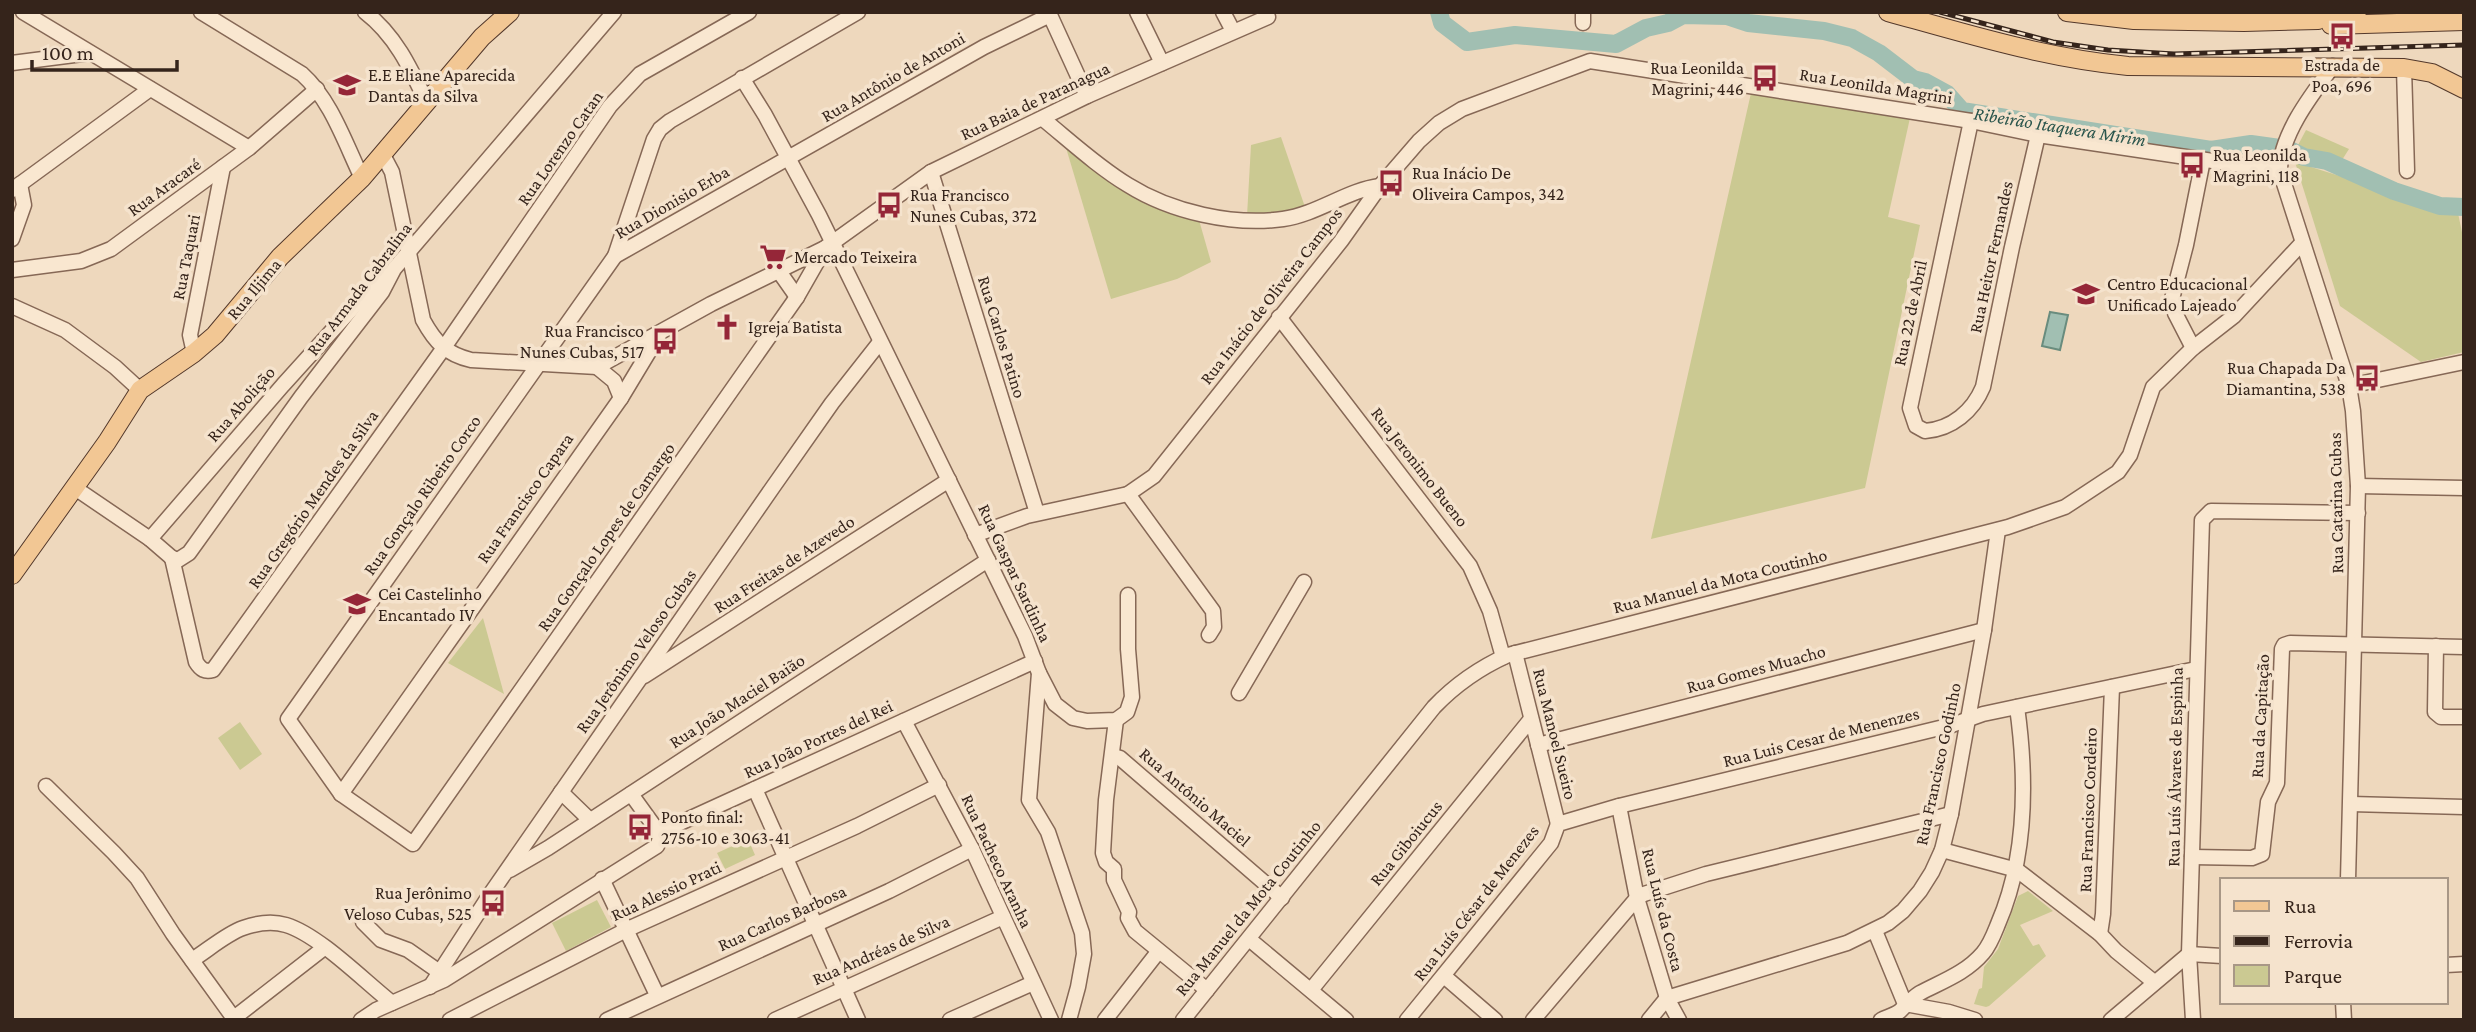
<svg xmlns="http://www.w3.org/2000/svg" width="2476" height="1032" font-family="'Crimson Pro',serif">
<rect width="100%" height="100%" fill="#eed8bd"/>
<g fill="#cbc992">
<path d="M1751 93 1910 118 1888 217 1920 225 1865 488 1651 539Z"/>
<path d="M2306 130 2349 149 2342 160 2297 147Z"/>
<path d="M1281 137 1306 210 1247 216 1251 145Z"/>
<path d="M1064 141 1199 220 1211 262 1177 279 1111 299Z"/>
<path d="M2295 162 2458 213 2464 242V352L2421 362 2340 306Z"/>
<path d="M483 618 504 694 448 663Z"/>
<path d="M240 722 262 754 240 770 218 738Z"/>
<path d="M748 839 755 855 725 869 717 853Z"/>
<path d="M2028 891 2053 911 2020 925 2033 946 2039 944 2046 956 1989 1006 1986 1007 1974 1004 1979 989 1982 988 1984 967 1998 949 2018 896Z"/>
<path d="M597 900 611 927 566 951 552 923Z"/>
</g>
<path fill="#a1bfb2" stroke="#698c7e" stroke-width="2" d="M2050 312 2068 315 2060 350 2042 346Z"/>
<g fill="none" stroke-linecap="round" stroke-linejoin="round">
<path stroke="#a1bfb2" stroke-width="18" d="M1439 12 1442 23 1467 42 1515 35 1616 44 1646 28 1668 23 1683 15 1727 16 1748 23 1824 31 1852 38 1879 53 1913 79 1925 82 1947 94 1962 111 2211 150 2251 144 2288 149 2304 157 2327 161 2394 191 2440 206 2464 207"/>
<g stroke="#866856" stroke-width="17">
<g id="minor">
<path d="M23 12 249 148"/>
<path d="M201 12 302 74C331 100 345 143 362 178"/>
<path d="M365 12C395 35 410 67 426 101"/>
<path d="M1137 12 1162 63"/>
<path d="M1223 12 1233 31"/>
<path d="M1583 23V12"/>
<path d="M12 63 90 53"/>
<path d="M2333 66C2312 94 2280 135 2280 171L2349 386 2353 411 2358 486 2348 880"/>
<path d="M2404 68 2407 171"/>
<path d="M742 78 765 115 819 215 1025 636 1039 673 1029 800 1048 832 1082 933 1084 954 1078 987 1069 1020"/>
<path d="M1043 119C1070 141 1098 167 1128 185 1171 212 1233 226 1283 219 1318 214 1347 190 1380 186"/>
<path d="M1971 121 1910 408 1916 426 1925 431C1952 429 1973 411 1983 387L2012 247 2038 135"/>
<path d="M383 155 392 172 423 320C435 342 446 354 471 360L597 367 711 304 825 248 931 172 1087 96 1268 17"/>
<path d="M931 172 1037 513"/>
<path d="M12 190 150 89"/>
<path d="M12 239 24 205 20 184"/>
<path d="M825 248 797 297 413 844 341 794 288 719 615 256 984 47 1050 15 1087 96"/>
<path d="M615 256 654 139 660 129 670 121 858 12"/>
<path d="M12 270 81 261 111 249 249 148 317 89"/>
<path d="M778 270 797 297"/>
<path d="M12 306 65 330 115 367 140 390"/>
<path d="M1279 317 1470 566 1490 611 1503 657"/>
<path d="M2193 348 2175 313 2172 299 2186 245 2203 160"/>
<path d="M194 353 190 335 223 167"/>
<path d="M597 367 614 381 621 398"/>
<path d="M2349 386 2464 362"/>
<path d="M2358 486 2464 488"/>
<path d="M75 488 150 539 172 558"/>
<path d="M1128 494 1213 611 1214 627 1209 635"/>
<path d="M975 535 1027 516 1128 494 1154 476 1341 241 1380 186 1419 141 1439 123 1462 109 1590 61 1971 121 2038 135 2280 171"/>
<path d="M150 539 283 385 368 291 387 275"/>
<path d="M172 558 196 662C201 670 205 672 213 670L443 349 610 106 640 74 749 12"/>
<path d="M172 558 178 560 189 553 301 397 382 292 394 269 614 12"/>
<path d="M2436 646 2435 712 2441 717H2464"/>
<path d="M1515 653 1558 824"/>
<path d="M1039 673 1055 704 1073 718 1087 721 1116 720 1127 712 1132 697 1128 649V595"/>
<path d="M644 676 949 480"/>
<path d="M1239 693 1304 582"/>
<path d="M1116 720 1106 800 1103 853 1106 862 1114 869V880L1129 912 1128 918 1135 931 1207 990"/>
<path d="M904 721 972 849 1051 1020"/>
<path d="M1538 745 1984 630"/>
<path d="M1113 756 1120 758 1282 898"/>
<path d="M46 786 114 853 137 878 173 934 235 1020"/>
<path d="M755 789 858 1020"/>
<path d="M561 792 590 820"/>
<path d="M341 794 621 398 659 335"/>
<path d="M2351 804 2464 807"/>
<path d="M1619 806 1637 898 1667 998 1679 1020"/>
<path d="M657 830 680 823 1035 661"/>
<path d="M1942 850 2017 870 2100 934 2116 951 2154 982"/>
<path d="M2192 857 2252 858 2262 854 2268 802 2277 783 2282 649 2284 645 2290 643 2464 647"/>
<path d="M510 870 548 848 988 560"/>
<path d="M602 879 657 995"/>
<path d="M363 922 381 940 408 950 438 971"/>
<path d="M1875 931 1905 1004"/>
<path d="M2100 934 2103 914 2112 687"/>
<path d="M1249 939 1346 1020"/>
<path d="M2189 954 2222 956"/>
<path d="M192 960C208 950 226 934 243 928 257 923 273 921 286 925 319 935 364 981 392 1003"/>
<path d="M2446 965 2464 964"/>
<path d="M1444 976 1495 1020"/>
<path d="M430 987 489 896 773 487 832 403 880 342"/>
<path d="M1311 990 1531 719"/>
<path d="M1667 998 1847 943 1888 923 1903 911 1920 891 1932 872 1942 850 1951 814 1984 630 1998 530"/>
<path d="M2343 1002 2344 1020"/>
<path d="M1905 1004 1949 1012 1975 1020"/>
<path d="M234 1018 324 948"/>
<path d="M361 1020 376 1010 444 980 657 846 660 839 657 830 631 794"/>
<path d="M450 1020 628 929 857 826 939 785"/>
<path d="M607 1020 889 891 972 849"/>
<path d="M775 1020 1003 917"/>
<path d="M950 1020 1033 983"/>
<path d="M1105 1020 1158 952"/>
<path d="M1183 1020 1434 707C1456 684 1479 668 1508 655L2008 527 2065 507 2118 472 2130 455 2153 387 2193 348 2234 316 2302 243"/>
<path d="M1407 1020 1551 843 1558 824 1619 806 1952 725 1983 714 2196 669"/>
<path d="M1533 1020 1637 898 1644 894 1706 874 1951 814"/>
<path d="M1649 1020 1667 998"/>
<path d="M1881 1020C1887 1017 1895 1015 1900 1011 1907 1004 1912 998 1920 993 1943 981 1966 973 1983 953 1990 945 1994 934 1998 924 2027 857 2027 779 2017 707"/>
<path d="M2111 1020 2189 954"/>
<path d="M2193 1020 2189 954 2202 520 2211 511 2358 513"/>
</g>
</g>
<g stroke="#53382b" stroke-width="20">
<g id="major">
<path d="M1888 12C1967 34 2045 58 2128 66L2404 68 2432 73 2464 89"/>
<path d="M2067 12 2134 20 2244 22 2318 20 2331 14 2357 12"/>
<path d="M2331 25 2464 21"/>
<path d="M12 575 107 442 140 390 194 353 215 335 280 257 362 178 482 37 510 12"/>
</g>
</g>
<use href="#minor" stroke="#f9e7d0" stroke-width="14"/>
<use href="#major" stroke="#f2c794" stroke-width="18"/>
<g stroke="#35241b" stroke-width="5">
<path id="rail" d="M1940 12 2053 42 2108 50 2174 54 2464 45"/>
</g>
<use href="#rail" stroke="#f5e3cd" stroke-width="2.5" stroke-dasharray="8" stroke-linecap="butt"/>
</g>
<defs>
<g id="bus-bare" transform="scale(2.1)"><path d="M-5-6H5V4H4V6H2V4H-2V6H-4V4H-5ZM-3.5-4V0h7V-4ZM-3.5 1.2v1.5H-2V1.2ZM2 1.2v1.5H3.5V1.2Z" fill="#952638" stroke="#f5e3cd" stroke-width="2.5" paint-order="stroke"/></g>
<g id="school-bare" transform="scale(2.1)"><path d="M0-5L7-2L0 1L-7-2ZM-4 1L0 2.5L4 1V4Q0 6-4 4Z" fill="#952638" stroke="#f5e3cd" stroke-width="2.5" paint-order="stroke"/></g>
<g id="supermarket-bare" transform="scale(2.1)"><path d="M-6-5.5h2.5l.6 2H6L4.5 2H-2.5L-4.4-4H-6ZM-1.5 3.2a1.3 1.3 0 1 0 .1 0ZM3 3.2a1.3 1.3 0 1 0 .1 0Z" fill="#952638" stroke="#f5e3cd" stroke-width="2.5" paint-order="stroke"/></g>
<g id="church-bare" transform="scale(2.1)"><path d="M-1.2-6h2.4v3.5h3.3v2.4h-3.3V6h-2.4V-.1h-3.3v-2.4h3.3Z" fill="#952638" stroke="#f5e3cd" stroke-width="2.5" paint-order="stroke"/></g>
</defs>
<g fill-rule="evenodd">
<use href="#bus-bare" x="2342" y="36"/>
<use href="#bus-bare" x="1765" y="78"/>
<use href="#school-bare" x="347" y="85"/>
<use href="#bus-bare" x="2192" y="165"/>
<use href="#bus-bare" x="1391" y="183"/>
<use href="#bus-bare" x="889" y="205"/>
<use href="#supermarket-bare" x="773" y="257"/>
<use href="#school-bare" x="2086" y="294"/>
<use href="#church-bare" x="727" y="327"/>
<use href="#bus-bare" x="665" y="341"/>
<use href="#bus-bare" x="2367" y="378"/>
<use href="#school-bare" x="357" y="604"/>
<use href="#bus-bare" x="640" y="827"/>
<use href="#bus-bare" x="493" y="903"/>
</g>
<g text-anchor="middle" stroke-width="7" stroke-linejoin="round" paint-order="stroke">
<g font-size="18" fill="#35241b" stroke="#f5e3cd" text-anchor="start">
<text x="2342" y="71" text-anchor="middle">Estrada de<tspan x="2342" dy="21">Poa, 696</tspan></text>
<text x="1744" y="74" text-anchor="end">Rua Leonilda<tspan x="1744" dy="21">Magrini, 446</tspan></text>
<text x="368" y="81">E.E Eliane Aparecida<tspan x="368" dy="21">Dantas da Silva</tspan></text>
<text x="2213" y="161">Rua Leonilda<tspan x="2213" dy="21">Magrini, 118</tspan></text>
<text x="1412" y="179">Rua Inácio De<tspan x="1412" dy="21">Oliveira Campos, 342</tspan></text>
<text x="910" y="201">Rua Francisco<tspan x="910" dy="21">Nunes Cubas, 372</tspan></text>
<text x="794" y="263">Mercado Teixeira</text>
<text x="2107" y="290">Centro Educacional<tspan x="2107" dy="21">Unificado Lajeado</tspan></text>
<text x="748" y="333">Igreja Batista</text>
<text x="644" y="337" text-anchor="end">Rua Francisco<tspan x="644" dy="21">Nunes Cubas, 517</tspan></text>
<text x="2346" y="374" text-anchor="end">Rua Chapada Da<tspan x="2346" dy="21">Diamantina, 538</tspan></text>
<text x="378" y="600">Cei Castelinho<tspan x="378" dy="21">Encantado IV</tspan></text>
<text x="661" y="823">Ponto final:<tspan x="661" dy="21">2756-10 e 3063-41</tspan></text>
<text x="472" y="899" text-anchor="end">Rua Jerônimo<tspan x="472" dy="21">Veloso Cubas, 525</tspan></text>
</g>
<g font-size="18" fill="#35241b" stroke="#f5e3cd">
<text transform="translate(893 77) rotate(-30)" y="6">Rua Antônio de Antoni</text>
<text transform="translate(1876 86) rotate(9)" y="6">Rua Leonilda Magrini</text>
<text transform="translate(1035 101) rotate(-25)" y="6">Rua Baia de Paranagua</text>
<text transform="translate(560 148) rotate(-55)" y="6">Rua Lorenzo Catan</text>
<text transform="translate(164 187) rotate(-36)" y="6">Rua Aracaré</text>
<text transform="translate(672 202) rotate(-30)" y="6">Rua Dionisio Erba</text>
<text transform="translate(186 257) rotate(-79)" y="6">Rua Taquari</text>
<text transform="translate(1991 257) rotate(-78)" y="6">Rua Heitor Fernandes</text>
<text transform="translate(254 289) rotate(-50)" y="6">Rua Iljima</text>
<text transform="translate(359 289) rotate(-53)" y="6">Rua Armada Cabralina</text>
<text transform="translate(1271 296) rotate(-52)" y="6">Rua Inácio de Oliveira Campos</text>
<text transform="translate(1910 313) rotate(-78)" y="6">Rua 22 de Abril</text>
<text transform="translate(1002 337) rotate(73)" y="6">Rua Carlos Patino</text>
<text transform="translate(241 404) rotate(-49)" y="6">Rua Abolição</text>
<text transform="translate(1420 467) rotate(52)" y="6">Rua Jeronimo Bueno</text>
<text transform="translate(422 495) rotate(-55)" y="6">Rua Gonçalo Ribeiro Corco</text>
<text transform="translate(525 498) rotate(-55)" y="6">Rua Francisco Capara</text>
<text transform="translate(313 499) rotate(-55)" y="6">Rua Gregório Mendes da Silva</text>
<text transform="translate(2336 503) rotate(-91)" y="6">Rua Catarina Cubas</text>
<text transform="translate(606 537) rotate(-55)" y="6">Rua Gonçalo Lopes de Camargo</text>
<text transform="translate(784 564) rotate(-33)" y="6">Rua Freitas de Azevedo</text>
<text transform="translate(1015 573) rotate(65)" y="6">Rua Gaspar Sardinha</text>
<text transform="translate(1720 581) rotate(-14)" y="6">Rua Manuel da Mota Coutinho</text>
<text transform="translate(636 651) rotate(-55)" y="6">Rua Jerônimo Veloso Cubas</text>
<text transform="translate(1756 669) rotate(-15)" y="6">Rua Gomes Muacho</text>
<text transform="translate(737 701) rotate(-33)" y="6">Rua João Maciel Baião</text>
<text transform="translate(2260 716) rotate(-87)" y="6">Rua da Capitação</text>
<text transform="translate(1555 734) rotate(76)" y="6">Rua Manoel Sueiro</text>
<text transform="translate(1821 737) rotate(-14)" y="6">Rua Luis Cesar de Menenzes</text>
<text transform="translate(818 739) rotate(-25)" y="6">Rua João Portes del Rei</text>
<text transform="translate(1938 764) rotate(-78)" y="6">Rua Francisco Godinho</text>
<text transform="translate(2175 767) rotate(-89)" y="6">Rua Luís Álvares de Espinha</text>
<text transform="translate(1195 797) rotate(41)" y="6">Rua Antônio Maciel</text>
<text transform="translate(2088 810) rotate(-88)" y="6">Rua Francisco Cordeiro</text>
<text transform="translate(1406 843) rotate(-51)" y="6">Rua Giboiucus</text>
<text transform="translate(997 861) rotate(65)" y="6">Rua Pacheco Aranha</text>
<text transform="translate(666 891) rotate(-25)" y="6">Rua Alessio Prati</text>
<text transform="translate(1476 903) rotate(-52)" y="6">Rua Luís César de Menezes</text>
<text transform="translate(1248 908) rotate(-51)" y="6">Rua Manuel da Mota Coutinho</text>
<text transform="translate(1663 910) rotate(76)" y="6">Rua Luís da Costa</text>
<text transform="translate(782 918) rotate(-24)" y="6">Rua Carlos Barbosa</text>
<text transform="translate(881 950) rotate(-24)" y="6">Rua Andréas de Silva</text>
</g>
<g font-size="19" font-style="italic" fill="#2a554c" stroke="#f5e3cd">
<text transform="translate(2060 126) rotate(9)" y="7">Ribeirão Itaquera Mirim</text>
</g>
</g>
<rect width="2476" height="1032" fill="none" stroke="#35241b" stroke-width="28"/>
<rect x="2220" y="878" width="228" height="126" fill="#f5e3cd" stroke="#a89786" stroke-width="2"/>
<rect x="2234" y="901" width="35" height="10" fill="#f2c794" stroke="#a89786" stroke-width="2"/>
<text x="2284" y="913" font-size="21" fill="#35241b">Rua</text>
<rect x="2234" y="936" width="35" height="10" fill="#35241b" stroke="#a89786" stroke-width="2"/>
<text x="2284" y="948" font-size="21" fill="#35241b">Ferrovia</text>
<rect x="2234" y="965" width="35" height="21" fill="#cbc992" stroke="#a89786" stroke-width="2"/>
<text x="2284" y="983" font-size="21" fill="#35241b">Parque</text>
<path d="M32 60v10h145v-10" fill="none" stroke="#35241b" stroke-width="3.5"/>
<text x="42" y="60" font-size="21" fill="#35241b" stroke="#f5e3cd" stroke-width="5" paint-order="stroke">100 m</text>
</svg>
